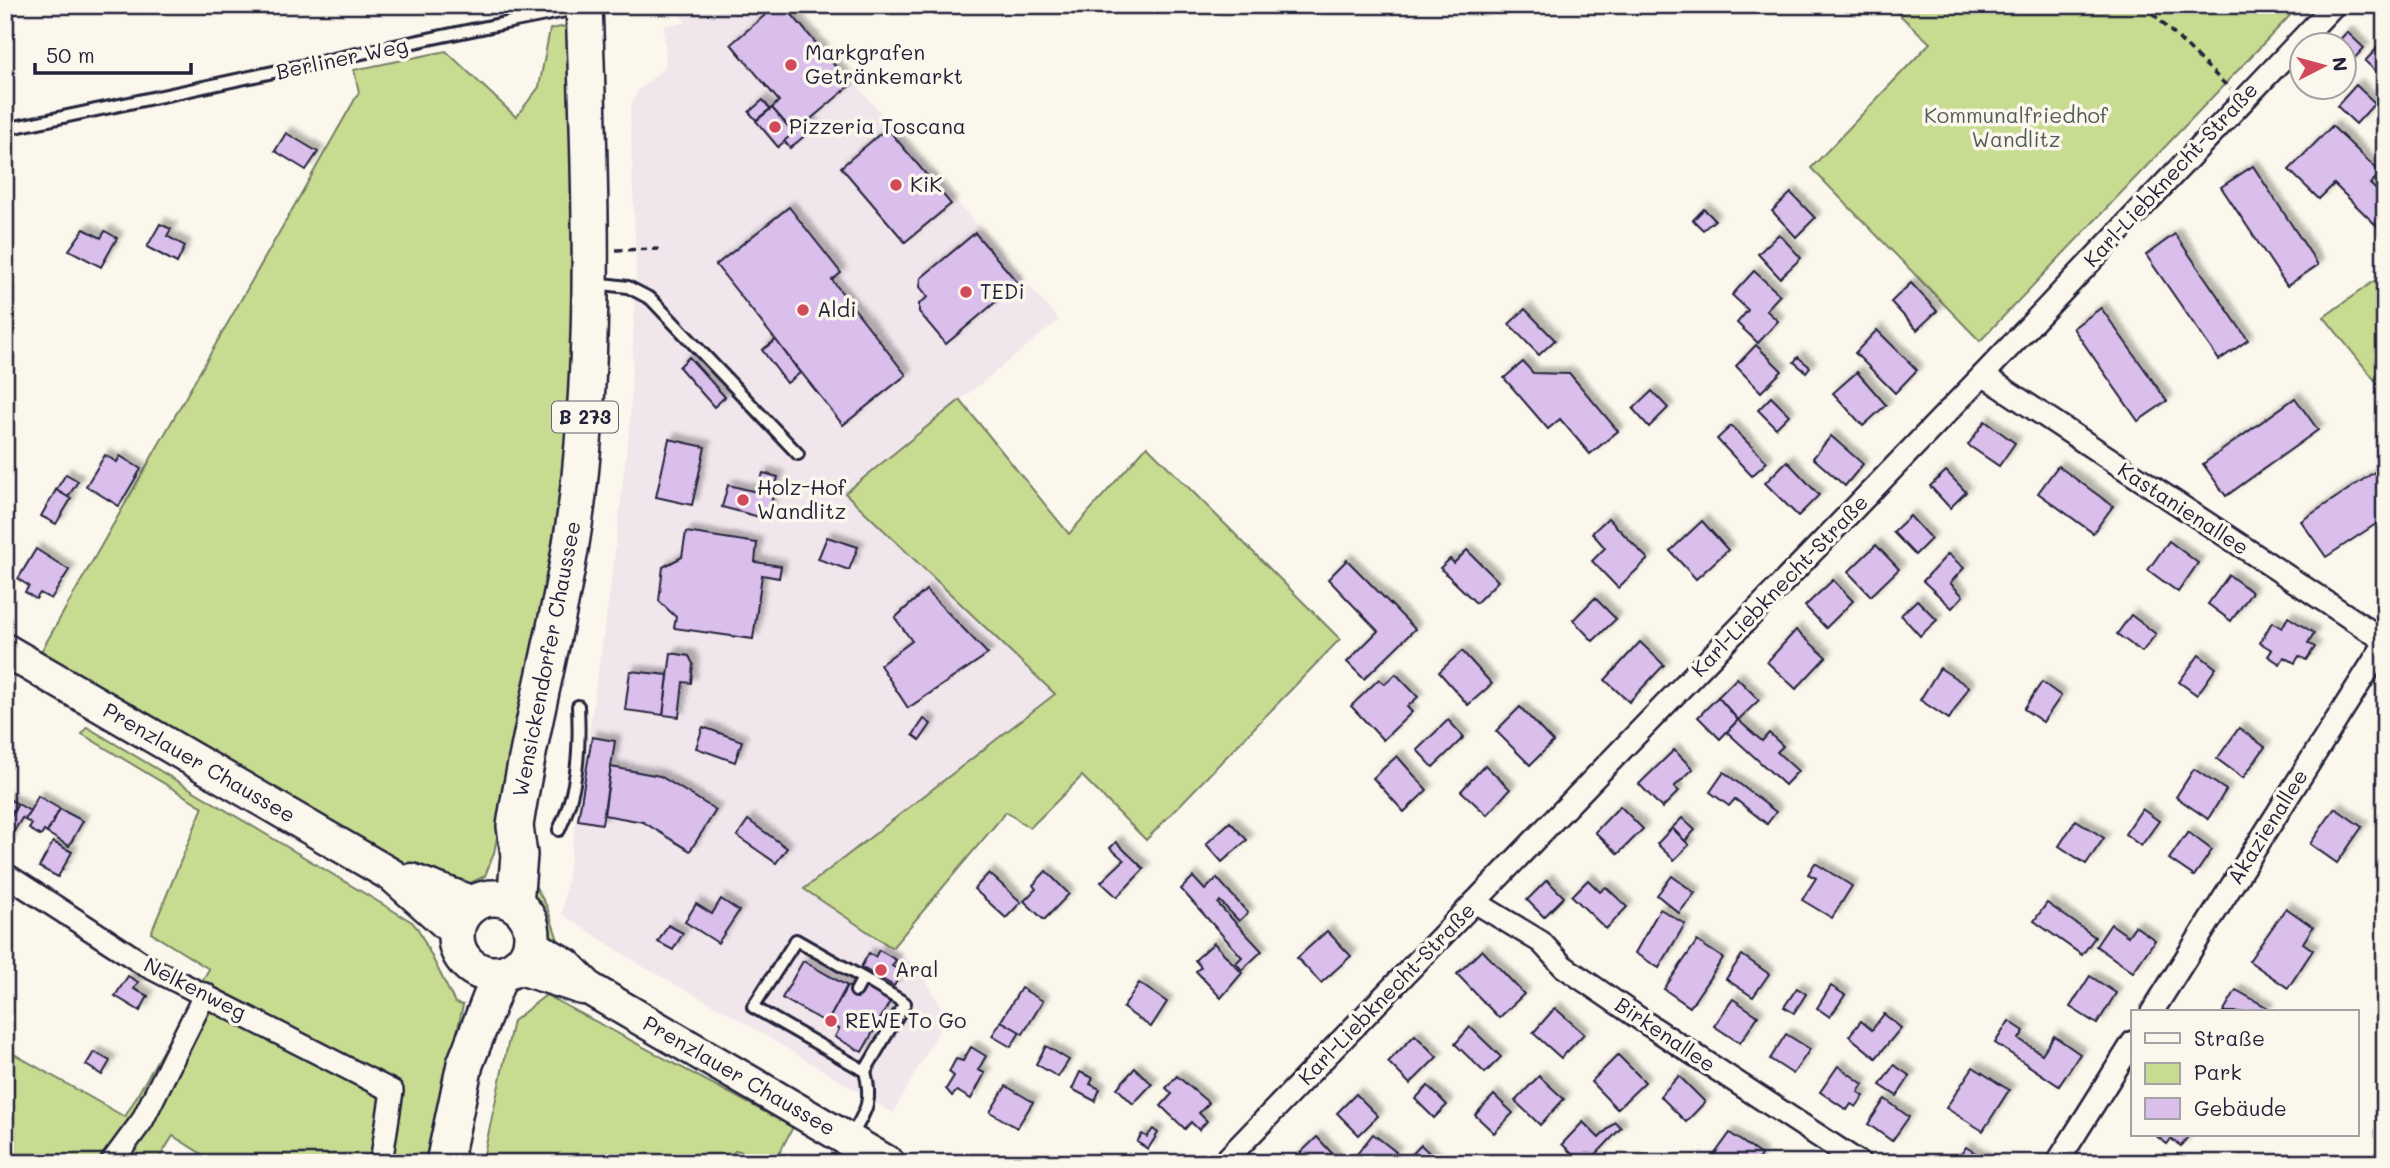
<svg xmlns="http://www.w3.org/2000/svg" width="2390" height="1168" font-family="Mali,sans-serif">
<defs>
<filter id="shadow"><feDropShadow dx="5.5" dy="-5.5" stdDeviation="2" flood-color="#0004"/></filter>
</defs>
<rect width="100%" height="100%" fill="#fbf7ec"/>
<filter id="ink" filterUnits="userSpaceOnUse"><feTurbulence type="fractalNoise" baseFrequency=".0143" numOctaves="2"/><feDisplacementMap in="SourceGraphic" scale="14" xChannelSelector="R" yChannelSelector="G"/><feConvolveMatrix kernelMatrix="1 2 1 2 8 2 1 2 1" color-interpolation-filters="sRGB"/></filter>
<g filter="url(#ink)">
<path fill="#f1e6ec" d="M672 5H788L1059 320 846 493 1056 694 805 889 917 966 947 1016 893 1113 725 1011 645 968 562 914 612 577 630 421 636 266 630 109 637 92 666 66 664 25 686 23Z"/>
<g fill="#c8dc91" stroke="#757f66" stroke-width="2">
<path d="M1889 5H2300L1980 341 1811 168 1930 43Z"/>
<path d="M572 25 581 237 568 469 494 853 485 876 468 884 449 886 321 821 38 657 359 92 354 70 446 51 516 117 539 87 550 29Z"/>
<path d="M2385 273V393L2324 317Z"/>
<path d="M960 400 1069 534 1147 446 1340 639 1146 840 1082 776 1030 828 1006 812 892 948 804 889 1055 694 845 493Z"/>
<path d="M87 727 412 922 418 929 455 1003 463 1005 429 1163H216L173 1136 156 1163H5V1049L125 1117 209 969 151 933 203 807 82 734Z"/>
<path d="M533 882 547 907 559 943 542 939 537 917 529 904Z"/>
<path d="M546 995 793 1127 774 1163 736 1150 724 1163H482L513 1021Z"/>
</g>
<g fill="#dabeec" stroke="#22223b" stroke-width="2" filter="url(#shadow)">
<path d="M777 5H784L851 85 794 133 772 108 779 101 731 44Z"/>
<path d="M2347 32 2364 48 2349 64 2344 61V46H2334Z"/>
<path d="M2385 40V80L2365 61Z"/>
<path d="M2356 85 2375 103 2356 124 2337 106Z"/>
<path d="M763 100 770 109 756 120 749 112Z"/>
<path d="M772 108 794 133 778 147 756 121Z"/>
<path d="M808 121 814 128 790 148 784 141Z"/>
<path d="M2332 126 2381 173 2370 184 2385 198V234L2334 184 2319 199 2289 170Z"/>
<path d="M887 128 951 204 905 242 841 167Z"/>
<path d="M286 133 318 152 306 170 275 151Z"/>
<path d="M2253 166 2318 265 2287 286 2221 187Z"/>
<path d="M1791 193 1815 218 1796 237 1772 211Z"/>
<path d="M789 207 841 273 832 280 906 375 843 425 716 265Z"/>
<path d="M1704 209 1715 220 1703 230 1693 220Z"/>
<path d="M160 224 171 229 167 236 185 246 177 263 147 247Z"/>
<path d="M84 229 101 238 105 231 117 238 101 267 69 250Z"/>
<path d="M975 233 1018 283 946 344 919 312V304L928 297 920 287 921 278Z"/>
<path d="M1779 234 1801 258 1780 278 1758 254Z"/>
<path d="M2175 234 2248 340 2219 360 2146 255Z"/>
<path d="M1754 271 1780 295 1766 310 1778 321 1758 343 1737 323 1748 310 1732 295Z"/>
<path d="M1911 283 1937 311 1917 330 1891 302Z"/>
<path d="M2101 308 2167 401 2138 421 2073 328Z"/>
<path d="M1525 309 1555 340 1539 355 1509 324Z"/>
<path d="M1877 330 1917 370 1895 393 1855 353Z"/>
<path d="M776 340 800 373 787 383 762 350Z"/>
<path d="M1756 345 1782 371 1761 392 1736 366Z"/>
<path d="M689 357 725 397 714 407 679 367Z"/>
<path d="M1798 357 1810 367 1806 372 1794 362Z"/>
<path d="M1523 362 1533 373 1570 374 1618 431 1590 454 1560 419 1548 429 1504 378Z"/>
<path d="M1857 372 1886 405 1863 426 1833 393Z"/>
<path d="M1652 391 1668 408 1649 427 1633 409Z"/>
<path d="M1771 397 1789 415 1776 428 1758 410Z"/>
<path d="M2295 398 2318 430 2226 496 2203 464Z"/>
<path d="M1985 421 2015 443 1999 466 1968 445Z"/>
<path d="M1731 426 1767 462 1752 476 1717 439Z"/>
<path d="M1831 436 1863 464 1845 486 1813 458Z"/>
<path d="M669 439 705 447 692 505 656 497Z"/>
<path d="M105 455 117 462 120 456 141 469 119 506 86 486Z"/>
<path d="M1787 461 1819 495 1798 516 1765 483Z"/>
<path d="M2385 465V518L2326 557 2301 521Z"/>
<path d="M2058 466 2113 506 2093 533 2038 493Z"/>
<path d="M1946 471 1966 492 1950 508 1930 486Z"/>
<path d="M763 473 778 477 767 519 722 507 728 485 757 492Z"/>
<path d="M66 474 78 481 68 497 56 490Z"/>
<path d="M56 490 71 499 56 524 41 516Z"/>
<path d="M1910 516 1931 539 1915 555 1893 532Z"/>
<path d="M1608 518 1648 559 1618 588 1592 561 1605 548 1592 533Z"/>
<path d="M1702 521 1728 550 1696 579 1670 551Z"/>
<path d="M686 532 757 543 755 562 781 566 779 578 762 575 753 639 674 628 676 617 659 601 663 567 682 557Z"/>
<path d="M827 537 858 547 849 570 818 559Z"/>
<path d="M2169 541 2198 563 2178 592 2148 570Z"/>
<path d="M1876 545 1899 569 1871 596 1848 572Z"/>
<path d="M36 549 69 570 51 599 40 593 36 599 25 592 29 586 18 579Z"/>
<path d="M1467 550 1498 581 1476 603 1440 568 1450 559 1454 563Z"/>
<path d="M1948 554 1964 568 1950 583 1963 596 1952 608 1923 581Z"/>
<path d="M1347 560 1415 629 1364 679 1347 662 1378 631 1328 579Z"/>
<path d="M2229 575 2252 592 2231 621 2208 604Z"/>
<path d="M1833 580 1853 601 1826 628 1805 606Z"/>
<path d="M926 590 988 654 908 708 880 665 912 641 895 618Z"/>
<path d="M1595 598 1616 619 1593 641 1573 620Z"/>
<path d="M1917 600 1937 620 1920 636 1901 615Z"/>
<path d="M2131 615 2156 634 2142 652 2117 634Z"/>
<path d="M2288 617 2314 633 2308 643 2315 647 2306 660 2299 656 2295 663 2284 657 2280 664 2268 656 2272 650 2260 643 2272 622 2282 628Z"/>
<path d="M1796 630 1826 657 1796 689 1767 662Z"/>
<path d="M1640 642 1664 665 1629 702 1605 680Z"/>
<path d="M1462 651 1492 684 1468 705 1439 672Z"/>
<path d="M671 653 689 656 693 664 691 683 683 682 679 717 663 715Z"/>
<path d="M2199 655 2216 668 2197 695 2179 682Z"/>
<path d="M1940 668 1969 687 1949 719 1920 700Z"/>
<path d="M630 671 668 675 663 715 625 710Z"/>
<path d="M1396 674 1418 697 1407 707 1412 712 1383 740 1351 706 1379 679 1385 684Z"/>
<path d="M1737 678 1759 700 1738 720 1718 697Z"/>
<path d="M2042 682 2061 696 2043 722 2024 709Z"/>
<path d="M1718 697 1738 720 1720 739 1698 717Z"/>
<path d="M1520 707 1553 742 1530 765 1496 731Z"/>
<path d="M924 719 931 724 920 740 913 735Z"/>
<path d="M1448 720 1464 737 1433 767 1417 750Z"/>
<path d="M1738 720 1762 741 1769 733 1783 746 1777 752 1798 771 1785 785 1727 732Z"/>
<path d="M703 727 742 741 735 762 696 748Z"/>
<path d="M2239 728 2265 747 2243 778 2217 759Z"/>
<path d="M592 737 615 741 602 824 578 820Z"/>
<path d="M1674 750 1693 769 1674 787 1679 791 1662 808 1639 784Z"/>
<path d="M1397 756 1427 790 1404 812 1373 778Z"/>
<path d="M1485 765 1510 789 1487 815 1461 791Z"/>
<path d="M611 767 660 776 716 810 690 851 643 822 604 815Z"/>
<path d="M2194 769 2226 790 2208 819 2176 797Z"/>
<path d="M1724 772 1776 812 1767 824 1735 799 1729 806 1710 792Z"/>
<path d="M38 796 60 809 47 833 44 831 41 836 29 829 32 824 25 820Z"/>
<path d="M5 797 18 804 12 813 5 809Z"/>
<path d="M18 804 30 811 25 819 22 818 5 846V825Z"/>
<path d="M1620 806 1643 829 1618 854 1595 832Z"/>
<path d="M2335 808 2362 827 2337 863 2310 844Z"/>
<path d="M60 809 83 821 69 846 47 833Z"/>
<path d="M2142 809 2159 821 2141 846 2125 834Z"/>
<path d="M1682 818 1695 830 1685 841 1672 828Z"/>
<path d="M748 820 787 848 776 863 737 836Z"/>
<path d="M2076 820 2104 838 2086 864 2059 846Z"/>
<path d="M1230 822 1247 840 1222 862 1206 844Z"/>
<path d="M1672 828 1689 845 1674 860 1657 844Z"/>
<path d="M2188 832 2212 850 2194 876 2169 859Z"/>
<path d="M53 842 72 852 58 877 39 867Z"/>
<path d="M1116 842 1144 869 1117 897 1101 882 1124 860 1110 848Z"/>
<path d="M1815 863 1852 886 1832 918 1802 900 1816 878 1808 874Z"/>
<path d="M1046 871 1069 894 1044 920 1024 901 1036 889 1033 885Z"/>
<path d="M989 873 1021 902 1006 918 974 889Z"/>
<path d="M1672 876 1695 893 1679 913 1657 895Z"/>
<path d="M1193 877 1205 890 1217 878 1248 913 1239 921 1220 901 1218 904 1262 951 1242 970 1236 963 1242 957 1181 889Z"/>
<path d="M1547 880 1564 897 1544 917 1527 900Z"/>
<path d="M1588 880 1600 892 1606 887 1627 907 1606 929 1572 896Z"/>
<path d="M721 899 739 911 718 943 685 922 696 904 712 914Z"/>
<path d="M2047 903 2095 937 2082 955 2034 921Z"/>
<path d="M2286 908 2313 927 2303 943 2313 950 2288 988 2249 961Z"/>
<path d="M1660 909 1685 924 1659 968 1635 953Z"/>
<path d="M2111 924 2128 936 2135 926 2155 940 2133 972 2096 946Z"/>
<path d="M668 925 683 933 673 950 658 942Z"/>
<path d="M1327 931 1351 956 1321 983 1297 958Z"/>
<path d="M1697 941 1723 958 1690 1007 1664 989Z"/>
<path d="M1214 943 1242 973 1221 998 1196 971 1201 967 1195 960Z"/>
<path d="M879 950 896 960 892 966 902 972 894 986 861 967 869 953 875 957Z"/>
<path d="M1482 950 1524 994 1499 1018 1457 974Z"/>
<path d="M1742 955 1769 974 1753 997 1726 979Z"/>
<path d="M803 961 847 986 827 1023 782 998Z"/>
<path d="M128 976 138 982 134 989 148 996 140 1011 115 996Z"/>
<path d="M2090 976 2116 993 2097 1024 2070 1007Z"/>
<path d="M1139 983 1167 1002 1151 1027 1123 1008Z"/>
<path d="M866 984 892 998 862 1052 835 1037 839 1029 827 1023 847 986 861 993Z"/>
<path d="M1831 986 1845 995 1830 1017 1817 1008Z"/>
<path d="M1021 988 1043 1001 1023 1034 1001 1021Z"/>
<path d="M1797 988 1806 994 1794 1013 1784 1007Z"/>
<path d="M2236 990 2268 1008 2266 1012H2223Z"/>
<path d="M1733 999 1758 1016 1740 1043 1714 1026Z"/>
<path d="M1555 1008 1584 1034 1561 1058 1533 1033Z"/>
<path d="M1884 1014 1901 1028 1876 1058 1849 1036 1861 1021 1872 1030Z"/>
<path d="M1001 1021 1020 1032 1011 1047 992 1036Z"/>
<path d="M2009 1021 2024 1031 2019 1039 2042 1054 2054 1036 2080 1054 2059 1086 1995 1043Z"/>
<path d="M1470 1027 1501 1057 1485 1073 1455 1044Z"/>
<path d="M1786 1034 1810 1049 1793 1074 1770 1059Z"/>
<path d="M1415 1035 1437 1057 1410 1084 1388 1062Z"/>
<path d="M1046 1046 1069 1060 1058 1077 1036 1064Z"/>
<path d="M971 1047 986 1056 978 1070 985 1073 971 1099 957 1091 952 1096 946 1089 954 1076 949 1072 956 1059 963 1061Z"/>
<path d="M94 1052 110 1061 102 1075 86 1065Z"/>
<path d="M1618 1055 1645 1082 1617 1109 1591 1082Z"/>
<path d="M1894 1065 1910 1076 1897 1096 1880 1085Z"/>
<path d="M1838 1066 1863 1084 1858 1092 1864 1096 1856 1107 1851 1104 1847 1110 1820 1092Z"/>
<path d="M1973 1067 2009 1090 1983 1131 1946 1108Z"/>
<path d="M1135 1068 1152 1084 1133 1104 1117 1088Z"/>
<path d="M1080 1072 1093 1078 1090 1084 1100 1089 1095 1101 1072 1089Z"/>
<path d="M1177 1076 1209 1103 1199 1113 1207 1121 1199 1130 1191 1122 1185 1129 1161 1106 1172 1094 1166 1088Z"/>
<path d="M1539 1076 1564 1099 1540 1125 1515 1101Z"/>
<path d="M1679 1076 1705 1102 1686 1122 1660 1096Z"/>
<path d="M1006 1086 1033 1102 1017 1128 990 1112Z"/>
<path d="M1428 1086 1447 1105 1434 1118 1415 1099Z"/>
<path d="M1356 1094 1378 1116 1359 1135 1337 1113Z"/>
<path d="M1494 1095 1513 1113 1494 1133 1475 1115Z"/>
<path d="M1885 1099 1909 1117 1892 1141 1868 1124Z"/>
<path d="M1583 1122 1599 1138 1615 1122 1621 1128 1588 1163H1581L1562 1144Z"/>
<path d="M1153 1129 1158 1133 1148 1149 1137 1142 1142 1134 1147 1137Z"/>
<path d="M1730 1133 1761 1155 1756 1163 1709 1162Z"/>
<path d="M1373 1134 1396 1152 1387 1163H1368L1357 1154Z"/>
<path d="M2155 1135H2189L2181 1146 2171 1139 2167 1144Z"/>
<path d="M1317 1137 1341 1163H1297L1294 1159Z"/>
<path d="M1421 1145 1440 1163H1404Z"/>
<path d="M1966 1147 1991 1163H1955Z"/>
</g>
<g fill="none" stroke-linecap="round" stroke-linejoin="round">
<g stroke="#22223b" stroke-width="16">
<g id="service">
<path d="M5 129C197 90 389 45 581 8"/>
<path d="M594 283 628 287 651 299 798 454"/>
<path d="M559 830C578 791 580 748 578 706"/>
<path d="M856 991 863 978 905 1003 865 1071 753 1007 796 940 863 978"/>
<path d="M850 1138C866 1111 873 1102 865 1071"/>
</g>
</g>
<g stroke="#22223b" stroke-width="26">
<g id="minor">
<path d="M1983 375 2385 641"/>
<path d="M5 874 145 965 392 1091 381 1163"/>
<path d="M1475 902 1541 942 1563 966 1646 1023 1860 1163"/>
<path d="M2152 1012 2385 643"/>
<path d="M111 1163 142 1121 205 994"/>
<path d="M1223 1163 1983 375 2334 5"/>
<path d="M2057 1163 2133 1042"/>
</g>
</g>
<g stroke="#22223b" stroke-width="37">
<g id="secondary">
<path d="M5 650 393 876 456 932"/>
<path d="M411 880 474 903"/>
<path d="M532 945 566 965 590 989 888 1163"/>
<path d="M517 967 582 988"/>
</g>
</g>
<g stroke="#22223b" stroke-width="40">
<g id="primary">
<circle cx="494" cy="936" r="38"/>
<path d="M515 904 519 855 515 826C531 718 563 613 577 503 597 337 590 172 584 5"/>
<path d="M444 1163 465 1064 500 974"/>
</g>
</g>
<g stroke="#22223b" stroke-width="3.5" stroke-dasharray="7 5" stroke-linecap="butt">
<path d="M2144 5 2230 89"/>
<path d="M616 250 659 249"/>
</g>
<use href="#service" stroke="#fbf7ec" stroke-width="10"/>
<use href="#minor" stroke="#fbf7ec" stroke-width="21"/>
<use href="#secondary" stroke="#fbf7ec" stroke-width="32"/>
<use href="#primary" stroke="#fbf7ec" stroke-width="35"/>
</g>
</g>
<g fill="#d1495b" stroke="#fbf7ec" stroke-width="2.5">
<circle cx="791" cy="65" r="7"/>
<circle cx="775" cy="127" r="7"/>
<circle cx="896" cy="185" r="7"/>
<circle cx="966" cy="292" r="7"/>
<circle cx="803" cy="310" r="7"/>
<circle cx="743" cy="500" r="7"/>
<circle cx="881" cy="970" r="7"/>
<circle cx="831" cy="1021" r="7"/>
</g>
<g text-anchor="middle" stroke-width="7" stroke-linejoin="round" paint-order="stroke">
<rect fill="#fbf7ec" stroke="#636270" stroke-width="2" x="552" y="401.5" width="66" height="31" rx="5"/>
<g font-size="19" font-weight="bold" fill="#22223b">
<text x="585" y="424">B 273</text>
</g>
<g font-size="21" fill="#22223b" stroke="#fbf7ec" text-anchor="start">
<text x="805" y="60">Markgrafen<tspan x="805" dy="24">Getränkemarkt</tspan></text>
<text x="789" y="134">Pizzeria Toscana</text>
<text x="910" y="192">KiK</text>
<text x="980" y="299">TEDi</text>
<text x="817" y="317">Aldi</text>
<text x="757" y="495">Holz-Hof<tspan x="757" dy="24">Wandlitz</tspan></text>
<text x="895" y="977">Aral</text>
<text x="845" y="1028">REWE To Go</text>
</g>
<g font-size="21" fill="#22223b" stroke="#fbf7ec">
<text transform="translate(342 59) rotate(-12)" y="7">Berliner Weg</text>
<text transform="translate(2171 175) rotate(-47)" y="7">Karl-Liebknecht-Straße</text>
<text transform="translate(2183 509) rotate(33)" y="7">Kastanienallee</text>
<text transform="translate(1780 586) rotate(-46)" y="7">Karl-Liebknecht-Straße</text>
<text transform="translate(547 659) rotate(-79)" y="7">Wensickendorfer Chaussee</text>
<text transform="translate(199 763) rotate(30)" y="7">Prenzlauer Chaussee</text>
<text transform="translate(2268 827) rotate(-58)" y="7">Akazienallee</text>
<text transform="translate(195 989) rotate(27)" y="7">Nelkenweg</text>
<text transform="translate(1387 994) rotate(-46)" y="7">Karl-Liebknecht-Straße</text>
<text transform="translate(1665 1035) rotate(34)" y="7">Birkenallee</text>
<text transform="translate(739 1076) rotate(30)" y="7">Prenzlauer Chaussee</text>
</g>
<g font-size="21" fill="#545a55" stroke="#fbf7ec">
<text x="2016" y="123">Kommunalfriedhof<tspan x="2016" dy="24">Wandlitz</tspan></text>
</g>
</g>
<rect width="2390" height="1168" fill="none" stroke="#fbf7ec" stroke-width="28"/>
<rect x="14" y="14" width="2362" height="1140" fill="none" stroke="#22223b" stroke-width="2.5" filter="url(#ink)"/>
<rect x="2131" y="1010" width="228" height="126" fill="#fbf7ec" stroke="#a4a2a5" stroke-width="2"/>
<rect x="2145" y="1033" width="35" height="10" fill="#fbf7ec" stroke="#a4a2a5" stroke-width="2"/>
<text x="2194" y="1046" font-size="21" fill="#22223b">Straße</text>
<rect x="2145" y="1063" width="35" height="21" fill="#c8dc91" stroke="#a4a2a5" stroke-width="2"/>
<text x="2194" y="1080" font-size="21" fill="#22223b">Park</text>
<rect x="2145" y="1098" width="35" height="21" fill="#dabeec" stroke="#a4a2a5" stroke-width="2"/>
<text x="2194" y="1116" font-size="21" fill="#22223b">Gebäude</text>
<g transform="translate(2323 66) rotate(84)"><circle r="33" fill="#fbf7ec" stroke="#a4a2a5" stroke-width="2"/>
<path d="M0-5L12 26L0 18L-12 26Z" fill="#d1495b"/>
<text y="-10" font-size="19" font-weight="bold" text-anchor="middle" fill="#22223b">N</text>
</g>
<path d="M35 63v10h156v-10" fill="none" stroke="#22223b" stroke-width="3.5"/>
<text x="46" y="63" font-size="21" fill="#22223b" stroke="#fbf7ec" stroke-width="5" paint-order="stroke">50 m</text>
</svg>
